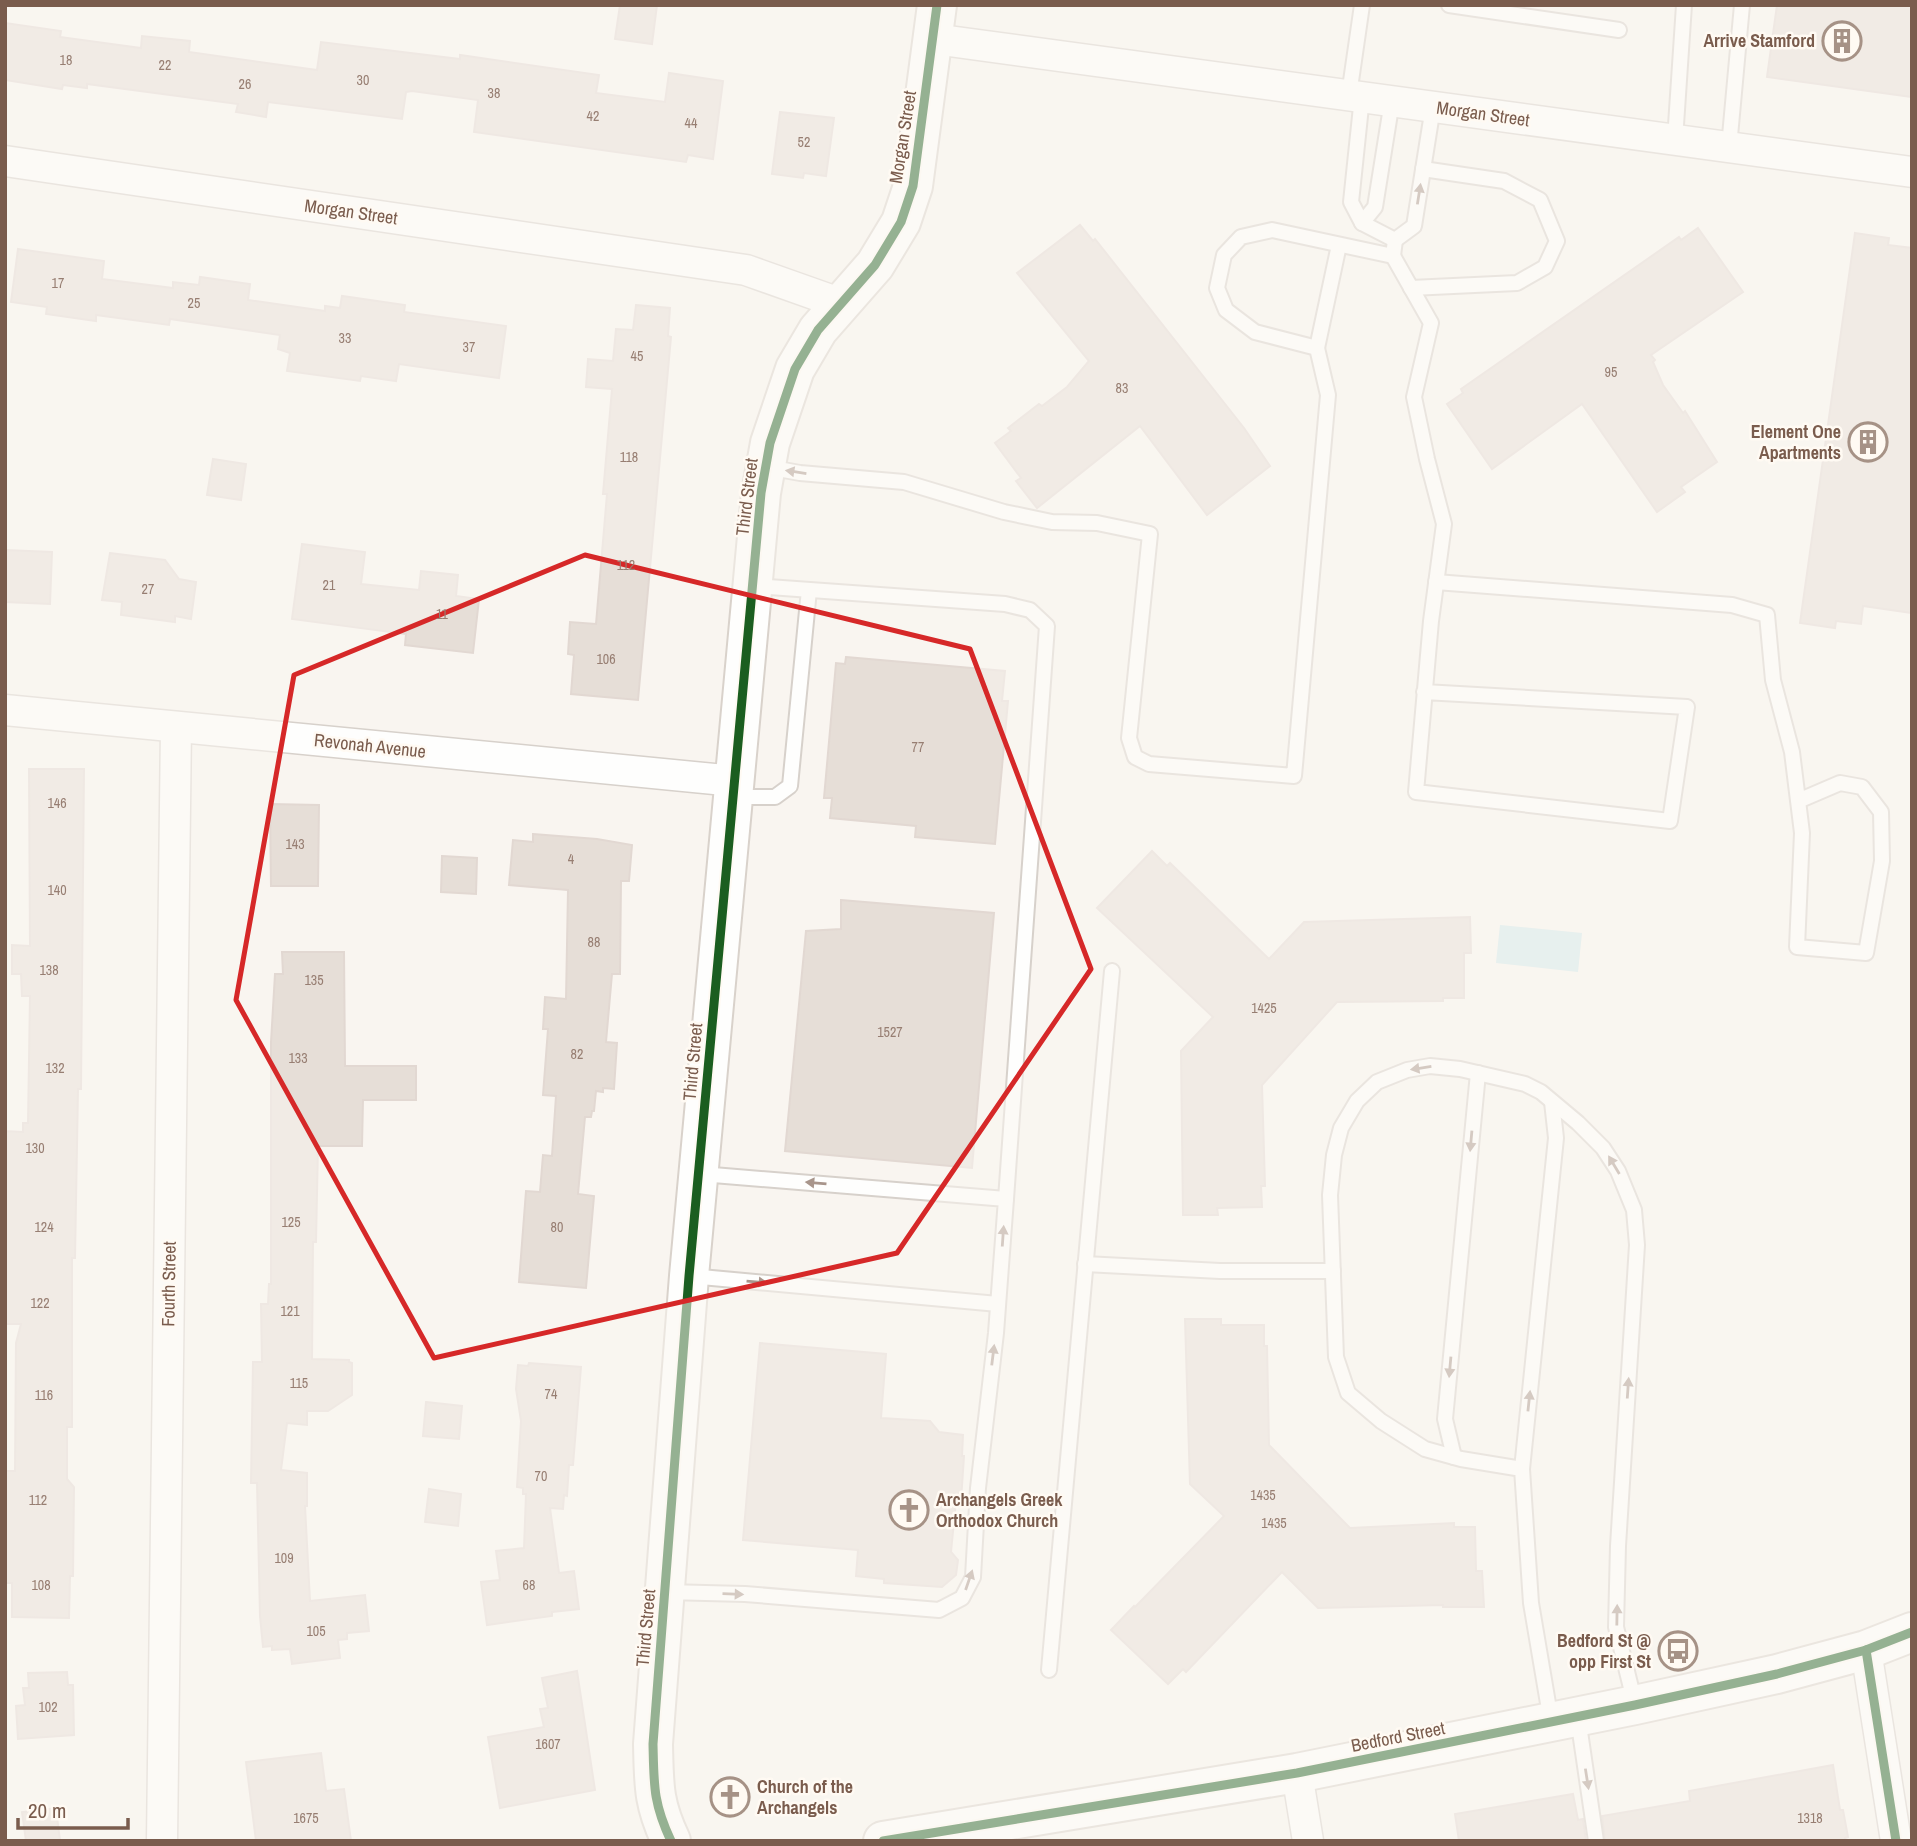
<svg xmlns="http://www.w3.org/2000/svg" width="1917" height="1846" font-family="'Archivo Narrow',sans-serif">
<rect width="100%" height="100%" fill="#f9f5f0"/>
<path fill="#d0e8ea" d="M1500 925 1582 933 1578 972 1496 963Z"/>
<g fill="#e6ded7" stroke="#e2d8d2" stroke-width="2">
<path d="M620 5H657L652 44 615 39Z"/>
<path d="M1777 5H1912V97L1767 77Z"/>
<path d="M5 23 61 31 60 37 141 48 142 36 190 41 189 52 317 70 321 42 460 59V55L599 75 596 93 665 102 669 73 723 81 713 159 688 155 686 162 474 132 478 100 412 91 406 92 402 119 268 102 266 117 236 112 238 104 87 84V88L63 85 62 89 5 80Z"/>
<path d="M780 112 834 118 826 176 804 173 803 178 772 174Z"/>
<path d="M1080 225 1093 241 1095 239 1244 428 1270 466 1207 515 1140 426 1037 508 1016 481 1021 478 995 443 1011 431 1008 428 1039 404 1042 406 1067 387 1089 361 1017 273Z"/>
<path d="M1698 228 1743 292 1651 355 1655 360 1653 362 1663 385 1683 413 1685 411 1717 462 1681 487 1685 492 1657 512 1582 404 1492 469 1447 404 1463 393 1461 389 1679 237 1681 240Z"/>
<path d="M1855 233 1889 238 1888 245 1912 248V613L1863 606 1861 624 1836 621 1835 628 1800 623Z"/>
<path d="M18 249 104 261 102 279 173 288V282L199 285 200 277 250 284 248 300 325 311V306L340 308 342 296 405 305 404 312 506 326 499 378 399 364 396 381 361 376 360 381 287 371 290 353 278 349 280 335 170 319 169 325 96 315V321L46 314 47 307 11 302Z"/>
<path d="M636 305 670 308 668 336 671 337 638 700 571 694 574 655 568 654 570 622 596 624 607 494H603L612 389 586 387 588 359 613 361 616 329 633 330Z"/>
<path d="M213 459 246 464 241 500 207 495Z"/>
<path d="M302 544 365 552 361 584 419 590 421 571 458 575 456 596 479 599 473 653 405 645 406 634 292 619Z"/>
<path d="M5 550 52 552 50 604 5 602Z"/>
<path d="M110 553 165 560 179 579 196 582 191 619 175 616V622L121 615 122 602 102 600Z"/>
<path d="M846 657 1005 671 1002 701H1008L995 844 915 837 916 826 830 818 832 798H824L836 663 845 664Z"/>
<path d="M29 769H84L81 1089H78L75 1258H72V1427H67V1479L74 1487 73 1576H70L69 1618 12 1617V1583H6V1471H15L16 1343 21 1324H6L5 1131 23 1132V1123H28L30 996H22L21 974H12V945L30 946Z"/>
<path d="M270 804 319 805 318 886H271Z"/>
<path d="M533 834 597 839 632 845 629 881H621L620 974H612L606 1042 617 1043 614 1089 603 1088V1092L596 1091 594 1111H592L591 1117H585L578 1194 594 1196 586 1288 519 1282 526 1191 540 1192 543 1155 552 1156 556 1096 543 1095 548 1029H543L545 997 566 999 568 890 509 885 513 840 533 842Z"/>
<path d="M1152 851 1167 866 1170 863 1269 959 1304 922 1470 917 1471 953H1464V998H1443V1001L1337 1002 1262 1085 1265 1186H1261L1262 1207 1217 1208 1218 1215H1183L1181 1051 1213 1017 1097 908Z"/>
<path d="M442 856 477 858 476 894 441 892Z"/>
<path d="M841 900 994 913 972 1168 785 1151 806 931 841 929Z"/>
<path d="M282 952H344L345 1066H416V1100H363L362 1146H318L316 1242H313L312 1359 349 1360V1362L352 1363V1395L328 1411H307V1425L287 1423 281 1470 307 1473V1506H305L310 1601 365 1595 369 1631 347 1633V1639L338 1640 340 1658 292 1664 290 1649 272 1650V1646L263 1647 260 1616 257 1483H251L253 1362H262L261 1304H268L269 1284H271V1042L275 974H283Z"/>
<path d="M1185 1319H1221V1325H1264V1346H1267L1269 1445 1350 1528 1454 1523V1527H1475L1476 1571H1482L1484 1607H1443V1605L1318 1608 1282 1572 1186 1672 1183 1669 1168 1684 1111 1630 1134 1606 1135 1607 1224 1516 1190 1484Z"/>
<path d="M760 1343 886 1354 881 1418 930 1421 939 1432 963 1435 962 1456H964L961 1501H956L951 1552 958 1560 956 1575 942 1587 884 1583V1579L856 1576 858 1550 743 1540Z"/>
<path d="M529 1363 581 1367 573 1465H569L567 1496 564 1495 563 1509 550 1508 559 1573 574 1571 579 1609 552 1612V1616L487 1625 481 1582 500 1580 496 1551 524 1548 526 1494H523V1488L517 1487 521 1421 516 1389 518 1365 528 1366Z"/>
<path d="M426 1402 462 1406 459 1439 423 1436Z"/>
<path d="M429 1489 461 1494 458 1526 425 1522Z"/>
<path d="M577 1671 595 1790 500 1808 488 1737 544 1727 540 1709 548 1708 542 1678Z"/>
<path d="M67 1672 68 1685H73L74 1735 18 1739 16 1706 25 1705 23 1688H29L28 1673Z"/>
<path d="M321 1753 326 1791 344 1789 351 1841H256L246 1762Z"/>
<path d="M1833 1765 1840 1810H1843L1848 1837 1845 1838V1841H1605L1602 1816 1690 1801 1689 1791Z"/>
<path d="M1573 1794 1578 1820 1583 1819 1586 1841H1459L1455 1814Z"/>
<path d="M56 1808 60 1841H26L22 1812Z"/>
</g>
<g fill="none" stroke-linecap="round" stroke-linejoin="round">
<g stroke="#d7d1cb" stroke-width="18">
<g id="lane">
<path d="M1449 5 1619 30"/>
<path d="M1349 95 1362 5"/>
<path d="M1362 97 1351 202 1362 223 1395 240 1414 226 1433 107"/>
<path d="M1675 140 1684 5"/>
<path d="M1729 147 1742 5"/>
<path d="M1362 223 1375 207 1392 101"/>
<path d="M1393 256 1431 323 1414 397 1427 459 1444 524 1431 621 1416 792 1670 821 1687 707 1424 692"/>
<path d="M1411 288 1517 283 1545 267 1557 241 1540 200 1504 181 1423 169"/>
<path d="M1317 348 1339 245"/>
<path d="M767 467 800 473 904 482 1004 512 1052 522 1097 523 1150 534 1129 738 1135 757 1149 764 1294 776 1328 395 1317 348 1255 332 1226 310 1217 288 1224 255 1241 237 1272 230 1393 256 1395 240"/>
<path d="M1436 582 1732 605 1767 615 1773 680 1792 752 1802 833 1797 947 1866 953 1882 861 1881 812 1862 787 1840 783 1798 801"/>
<path d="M755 586 1005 604 1030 610 1047 626 1006 1199"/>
<path d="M735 797H775L790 786 809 590"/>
<path d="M1085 1264 1220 1271H1333"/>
<path d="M690 1276 998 1304"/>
<path d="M1454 1457 1445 1419 1478 1073"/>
<path d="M1522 1469 1556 1138 1552 1102"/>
<path d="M666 1592 745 1594 939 1610 962 1598 973 1577 978 1488 996 1333 1006 1199 701 1174"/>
<path d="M1049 1670 1112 971"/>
<path d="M1578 1718 1596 1841"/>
<path d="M1551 1721 1531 1603 1522 1469 1461 1459 1425 1449 1381 1421 1348 1393 1336 1357 1330 1195 1334 1155 1341 1128 1357 1101 1377 1082 1407 1070 1430 1066 1460 1069 1525 1084 1541 1092 1578 1123 1603 1148 1618 1171 1634 1210 1637 1245 1618 1546 1616 1627 1635 1704"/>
</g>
</g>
<g stroke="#d7d1cb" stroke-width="33">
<g id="street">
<path d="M934 39 1912 172"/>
<path d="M5 161 746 270 842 304"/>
<path d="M5 710 735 781"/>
<path d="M1866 1650 1896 1841"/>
<path d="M1297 1773 1308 1841"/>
<path d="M162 1841 176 727"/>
</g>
</g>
<g stroke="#d9d2cb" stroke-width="42">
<g id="secondary">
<path d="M671 1841C653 1803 654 1785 653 1744L689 1276 761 493 770 443 795 369 818 330 875 265 901 222 913 186 937 5"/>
<path d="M883 1841 1297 1773 1635 1705 1777 1674 1866 1650 1912 1632"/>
</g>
</g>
<use href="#lane" stroke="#fefefd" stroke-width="14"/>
<use href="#street" stroke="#fefefd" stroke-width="30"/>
<use href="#secondary" stroke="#fefefd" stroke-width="38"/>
<g stroke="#fffaf3" stroke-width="13">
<g id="cycleway">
<path d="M1866 1650 1896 1841"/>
<path d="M671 1841C653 1803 654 1785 653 1744L689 1276 761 493 770 443 795 369 818 330 875 265 901 222 913 186 937 5"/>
<path d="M883 1841 1297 1773 1635 1705 1777 1674 1866 1650 1912 1632"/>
</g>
</g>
<use href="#cycleway" stroke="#1b5e20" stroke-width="9"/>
</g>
<defs><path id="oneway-solid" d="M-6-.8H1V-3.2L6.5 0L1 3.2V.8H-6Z" transform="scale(1.75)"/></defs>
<g fill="#a8958b">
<use href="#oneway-solid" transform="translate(1419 194) rotate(-81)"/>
<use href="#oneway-solid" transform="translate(796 472) rotate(-171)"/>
<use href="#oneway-solid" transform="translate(1421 1068) rotate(171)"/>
<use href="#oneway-solid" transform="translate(1471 1141) rotate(95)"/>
<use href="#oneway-solid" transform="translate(1614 1165) rotate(-121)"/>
<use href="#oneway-solid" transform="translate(816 1183) rotate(-175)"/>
<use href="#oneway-solid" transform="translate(1003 1236) rotate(-86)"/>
<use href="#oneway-solid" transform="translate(757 1282) rotate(5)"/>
<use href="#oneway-solid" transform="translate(993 1355) rotate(-83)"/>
<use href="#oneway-solid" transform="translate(1450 1367) rotate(95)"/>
<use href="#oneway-solid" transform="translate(1628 1388) rotate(-86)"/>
<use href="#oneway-solid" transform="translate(1529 1401) rotate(-84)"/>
<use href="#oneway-solid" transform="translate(969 1580) rotate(-71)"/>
<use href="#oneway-solid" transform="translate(733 1594) rotate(2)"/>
<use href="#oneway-solid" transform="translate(1617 1615) rotate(-89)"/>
<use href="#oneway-solid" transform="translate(1587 1779) rotate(81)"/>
</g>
<path d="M0 0H1917V1846H0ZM585 555 970 649 1091 969 897 1253 434 1358 236 1000 294 675Z" fill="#f9f5f0" fill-opacity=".55" fill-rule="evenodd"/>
<path fill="none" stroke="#d62828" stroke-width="5" stroke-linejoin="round" d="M585 555 970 649 1091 969 897 1253 434 1358 236 1000 294 675Z"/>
<defs>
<g id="building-ring" transform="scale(2.0125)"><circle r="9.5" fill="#fffaf3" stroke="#a69286" stroke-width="1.5"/><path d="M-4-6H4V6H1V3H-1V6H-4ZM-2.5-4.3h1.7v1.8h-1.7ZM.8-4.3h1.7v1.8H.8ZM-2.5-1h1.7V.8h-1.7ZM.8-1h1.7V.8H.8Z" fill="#a69286"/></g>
<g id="church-ring" transform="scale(2.0125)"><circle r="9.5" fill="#fffaf3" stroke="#a69286" stroke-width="1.5"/><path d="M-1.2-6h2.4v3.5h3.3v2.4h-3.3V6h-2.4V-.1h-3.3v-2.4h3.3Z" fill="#a69286"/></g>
<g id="bus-ring" transform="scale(2.0125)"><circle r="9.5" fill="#fffaf3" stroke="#a69286" stroke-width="1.5"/><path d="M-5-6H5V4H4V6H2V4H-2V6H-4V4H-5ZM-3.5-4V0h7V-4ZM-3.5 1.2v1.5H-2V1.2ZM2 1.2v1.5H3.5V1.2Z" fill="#a69286"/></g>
</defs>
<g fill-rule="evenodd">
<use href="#building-ring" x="1842" y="41"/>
<use href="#building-ring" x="1868" y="442"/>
<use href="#church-ring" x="909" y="1510"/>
<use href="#bus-ring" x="1678" y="1651"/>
<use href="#church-ring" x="730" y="1797"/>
</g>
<g text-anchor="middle" stroke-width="5" stroke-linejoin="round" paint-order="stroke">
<g font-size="14" fill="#977e72">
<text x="66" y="65">18</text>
<text x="165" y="70">22</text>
<text x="363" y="85">30</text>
<text x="245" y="89">26</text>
<text x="494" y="98">38</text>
<text x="593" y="121">42</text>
<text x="691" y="128">44</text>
<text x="804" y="147">52</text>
<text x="58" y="288">17</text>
<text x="194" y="308">25</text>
<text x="345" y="343">33</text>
<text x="469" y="352">37</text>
<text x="637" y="361">45</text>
<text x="1611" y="377">95</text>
<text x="1122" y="393">83</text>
<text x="629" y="462">118</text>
<text x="626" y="570">112</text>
<text x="329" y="590">21</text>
<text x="148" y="594">27</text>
<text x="442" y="619">11</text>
<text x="606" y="664">106</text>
<text x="918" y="752">77</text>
<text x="57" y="808">146</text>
<text x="295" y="849">143</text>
<text x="571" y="864">4</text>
<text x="57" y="895">140</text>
<text x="594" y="947">88</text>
<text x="49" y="975">138</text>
<text x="314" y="985">135</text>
<text x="1264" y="1013">1425</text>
<text x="890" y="1037">1527</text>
<text x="577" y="1059">82</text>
<text x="298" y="1063">133</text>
<text x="55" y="1073">132</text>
<text x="35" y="1153">130</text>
<text x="291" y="1227">125</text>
<text x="44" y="1232">124</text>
<text x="557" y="1232">80</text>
<text x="40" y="1308">122</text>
<text x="290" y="1316">121</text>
<text x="299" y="1388">115</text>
<text x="551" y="1399">74</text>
<text x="44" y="1400">116</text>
<text x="541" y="1481">70</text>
<text x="1263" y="1500">1435</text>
<text x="38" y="1505">112</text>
<text x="1274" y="1528">1435</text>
<text x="284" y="1563">109</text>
<text x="41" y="1590">108</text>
<text x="529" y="1590">68</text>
<text x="316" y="1636">105</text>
<text x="48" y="1712">102</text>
<text x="548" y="1749">1607</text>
<text x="306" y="1823">1675</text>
<text x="1810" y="1823">1318</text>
</g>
<g font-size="18" font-weight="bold" fill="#7a5c4d" stroke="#fffaf3" text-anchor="end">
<text x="1815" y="47">Arrive Stamford</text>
<text x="1841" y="438">Element One<tspan x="1841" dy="21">Apartments</tspan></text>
<text x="936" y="1506" text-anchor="start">Archangels Greek<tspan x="936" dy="21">Orthodox Church</tspan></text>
<text x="1651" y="1647">Bedford St @<tspan x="1651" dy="21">opp First St</tspan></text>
<text x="757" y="1793" text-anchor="start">Church of the<tspan x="757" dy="21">Archangels</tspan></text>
</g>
<g font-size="18" fill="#7a5c4d" stroke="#fffaf3">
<text transform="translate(1483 114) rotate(8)" y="6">Morgan Street</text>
<text transform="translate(903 137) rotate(-81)" y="6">Morgan Street</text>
<text transform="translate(351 212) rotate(8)" y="6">Morgan Street</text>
<text transform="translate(747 497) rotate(-83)" y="6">Third Street</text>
<text transform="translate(370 746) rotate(6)" y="6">Revonah Avenue</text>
<text transform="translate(693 1062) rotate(-85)" y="6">Third Street</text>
<text transform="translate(169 1284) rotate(-89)" y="6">Fourth Street</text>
<text transform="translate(646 1628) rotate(-85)" y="6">Third Street</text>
<text transform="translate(1398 1737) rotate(-11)" y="6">Bedford Street</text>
</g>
</g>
<rect width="1917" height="1846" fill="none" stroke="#7a5c4d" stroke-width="14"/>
<path d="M18 1818v10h110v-10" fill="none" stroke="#7a5c4d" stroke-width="3.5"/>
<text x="28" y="1818" font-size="21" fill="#7a5c4d" stroke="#fffaf3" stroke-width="5" paint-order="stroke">20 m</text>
</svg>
